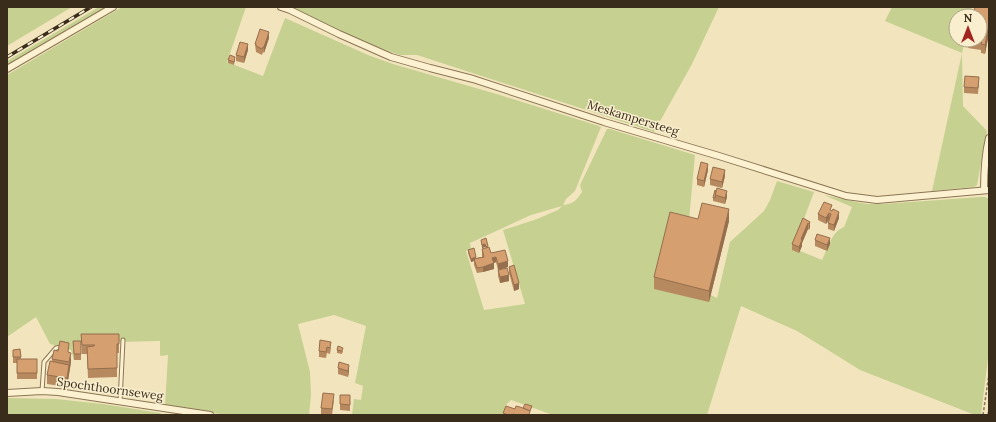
<svg xmlns="http://www.w3.org/2000/svg" width="996" height="422" font-family="Lora,serif">
<rect width="100%" height="100%" fill="#f2e5be"/>
<g fill="#c6d191" fill-rule="evenodd">
<path d="M7 7H72L7 46Z"/>
<path d="M99 7H106L7 65V61Z"/>
<path d="M122 7H246L227 62 263 76 285 18 368 55 393 64 500 95 599 126 601 127 575 191 566 199 563 205C573 204 576 201 582 192L580 185 607 129H610L695 155 688 231 686 283 717 298 730 242 764 211 770 200 777 181 814 192 793 248 822 260C828 248 831 232 844 227L852 207 824 195 856 202 868 204H883L980 197H985L989 199V350L981 415H975L860 370 828 350 797 331 779 323 741 306 707 415H553L511 400 506 405 504 415H352L354 399 361 400 363 386 355 383 366 326 334 315 298 324 310 372 311 395 309 415H227L165 406 168 355 161 356 160 355V341L81 343V360H74L71 350 50 344 36 317 7 337V75ZM562 206 558 210 537 219 503 230 525 304 484 310 466 251 471 249 470 243 531 215Z"/>
<path d="M286 7H719L692 64 654 132 417 55H400L376 47Z"/>
<path d="M892 7H972L970 16H956V40H965L962 53 963 106 987 131 983 152 977 185 974 187 932 191 962 53 885 21Z"/>
<path d="M7 398 56 399 103 404 160 413 161 414 160 415H7Z"/>
</g>
<g fill="none" stroke-linecap="round" stroke-linejoin="round">
<g stroke="#8c7554" stroke-width="5">
<g id="service">
<path d="M42 391 44 362 56 348 61 347"/>
<path d="M120 402 123 340"/>
</g>
</g>
<g stroke="#8c7554" stroke-width="8">
<g id="minor">
<path d="M281 7 290 10 339 34 391 57 430 68 473 79 604 122 719 156 846 196 877 200 989 190"/>
<path d="M7 69 113 7"/>
<path d="M984 190C984 172 985 155 989 138"/>
<path d="M7 393 42 391 58 392 210 415"/>
</g>
</g>
<g stroke="#8c7554" stroke-width="1.5" stroke-dasharray="3 2" stroke-linecap="butt">
<path d="M983 415 989 374"/>
<path d="M988 415 989 407"/>
</g>
<use href="#service" stroke="#fcf2d2" stroke-width="3"/>
<use href="#minor" stroke="#fcf2d2" stroke-width="6"/>
<g stroke="#3a2c1b" stroke-width="3.5">
<path id="rail" d="M7 57 91 7"/>
</g>
<use href="#rail" stroke="#f9efce" stroke-width="2" stroke-dasharray="6" stroke-linecap="butt"/>
</g>
<g fill="#b7895f">
<path d="M989 7V33L985 54 981 53V50L968 48V40H980Z"/>
<path d="M269 38 264 53 263 52 262 55 256 52 255 44Z"/>
<path d="M248 50 244 63 236 61V55Z"/>
<path d="M228 60H235L234 65 228 63Z"/>
<path d="M989 63V79H988Z"/>
<path d="M979 83 978 94 964 93V87Z"/>
<path d="M708 170 704 187 697 185V179Z"/>
<path d="M725 176 722 188 710 185V179Z"/>
<path d="M715 190 727 197 725 204 713 201V198Z"/>
<path d="M832 211 839 218 834 231 828 229V223L829 219 826 224 818 220V214Z"/>
<path d="M803 218 810 222V227L809 230 808 229 802 243V246L799 253 792 250V244Z"/>
<path d="M698 219 729 221 709 302 654 289V277Z"/>
<path d="M481 240 488 247 491 253 508 267 498 270 496 262 494 263V269L483 272 477 273 474 265V261L471 262 468 253V250L476 258 482 257V249L486 248 485 247 482 248Z"/>
<path d="M815 240 830 244 827 251 815 246Z"/>
<path d="M509 267 519 289 514 291 509 273Z"/>
<path d="M498 270 509 281 500 283 498 276Z"/>
<path d="M81 334H119V353H117V377L88 378 87 354H82Z"/>
<path d="M320 340 331 348 330 354 327 353 326 358 319 357V351Z"/>
<path d="M73 341H81V360H74Z"/>
<path d="M20 349 21 359H37V379H17V363H13V350Z"/>
<path d="M337 350 343 351 342 354 337 353Z"/>
<path d="M69 353 71 362 67 387 47 384V375L52 362V359Z"/>
<path d="M338 368 349 371 348 377 338 374Z"/>
<path d="M334 400 332 415 321 414V408Z"/>
<path d="M350 401V411L340 410V404Z"/>
</g>
<g fill="#956f4e">
<path d="M989 24V33L985 54V45Z"/>
<path d="M269 32V38L264 53V47Z"/>
<path d="M248 44V50L244 63V57Z"/>
<path d="M708 164V170L704 187V181Z"/>
<path d="M725 170V176L722 188V182Z"/>
<path d="M727 191V197L725 204V198Z"/>
<path d="M729 209V221L709 302V291Z"/>
<path d="M839 212V218L834 231V225Z"/>
<path d="M829 213V219L826 224V218Z"/>
<path d="M810 222V227L809 230V224Z"/>
<path d="M808 223V229L802 243V246L799 253V247L801 239Z"/>
<path d="M830 238V244L827 251V245Z"/>
<path d="M485 244V247L482 248V245Z"/>
<path d="M476 257V260L474 259V261L471 262V259Z"/>
<path d="M496 257V262L494 263V269L483 272V267L492 258Z"/>
<path d="M508 261V267L498 270V264Z"/>
<path d="M509 275V281L500 283V277Z"/>
<path d="M519 283V289L514 291V285Z"/>
<path d="M71 353V362L67 387V378Z"/>
<path d="M349 365V371L348 377V371Z"/>
</g>
<g fill="#d59f6f" stroke="#956f4e">
<path d="M975 7H989V24L985 45 981 44 982 42 973 40H980V16H973Z"/>
<path d="M260 29 269 32 264 47H263L262 49 256 46V44H255Z"/>
<path d="M240 42 248 44 244 57 236 55Z"/>
<path d="M230 55 235 57 234 62 228 60Z"/>
<path d="M965 76 979 77 978 88 964 87Z"/>
<path d="M701 162 708 164 704 181 697 179Z"/>
<path d="M713 167 725 170 722 182 710 179Z"/>
<path d="M717 188 727 191 725 198 715 195Z"/>
<path d="M715 190 716 191 715 198H713Z"/>
<path d="M824 202 832 205 830 210 832 211 833 209 839 212 834 225 828 223 831 214 829 213 826 218 818 214Z"/>
<path d="M702 203 729 209 709 291 654 277 670 212 698 219Z"/>
<path d="M803 218 810 222 809 224 808 223 801 239 802 240 799 247 792 244Z"/>
<path d="M817 234 830 238 827 245 815 240Z"/>
<path d="M486 238 488 246 486 247 485 244 482 245 481 240Z"/>
<path d="M489 247 491 253 505 250 508 261 498 264 496 257 492 258 494 263 483 267 477 268 474 259 484 257 482 249Z"/>
<path d="M474 248 476 257 471 259 468 250Z"/>
<path d="M514 265 519 283 514 285 509 267Z"/>
<path d="M507 268 509 275 500 277 498 270Z"/>
<path d="M81 334H119V344H117V368L88 369 87 347 94 346 95 345H82Z"/>
<path d="M320 340 331 342 330 348 327 347 326 352 319 351Z"/>
<path d="M60 341 69 343 68 352 71 353 69 362 52 359 54 350 58 351Z"/>
<path d="M73 341H81V354H74Z"/>
<path d="M338 346 343 348 342 351 337 350Z"/>
<path d="M20 349 21 357H13V350Z"/>
<rect x="17" y="359" width="20" height="14"/>
<path d="M50 361 69 365 67 378 47 375Z"/>
<path d="M339 362 349 365 348 371 338 368Z"/>
<path d="M323 393 334 394 332 409 321 408Z"/>
<path d="M340 395H350V405L340 404Z"/>
<path d="M525 404 532 406 530 411 523 408Z"/>
<path d="M506 406 515 409 516 406 520 407 530 411 529 415H517L513 414V415H508L503 413Z"/>
</g>
<g text-anchor="middle" stroke-width="3" stroke-linejoin="round" paint-order="stroke">
<g font-size="12" fill="#3a2c1b" stroke="#f9efce">
<text transform="translate(633 118) rotate(17)" y="4">Meskampersteeg</text>
<text transform="translate(110 389) rotate(8)" y="4">Spochthoornseweg</text>
</g>
</g>
<rect width="996" height="422" fill="none" stroke="#3a2c1b" stroke-width="16"/>
<g transform="translate(968 28)"><circle r="19" fill="#f9efce" stroke="#ada186"/>
<path d="M0-3L7 15L0 10L-7 15Z" fill="#a2241e"/>
<text y="-6" font-size="11" font-weight="bold" text-anchor="middle" fill="#3a2c1b">N</text>
</g>
</svg>
